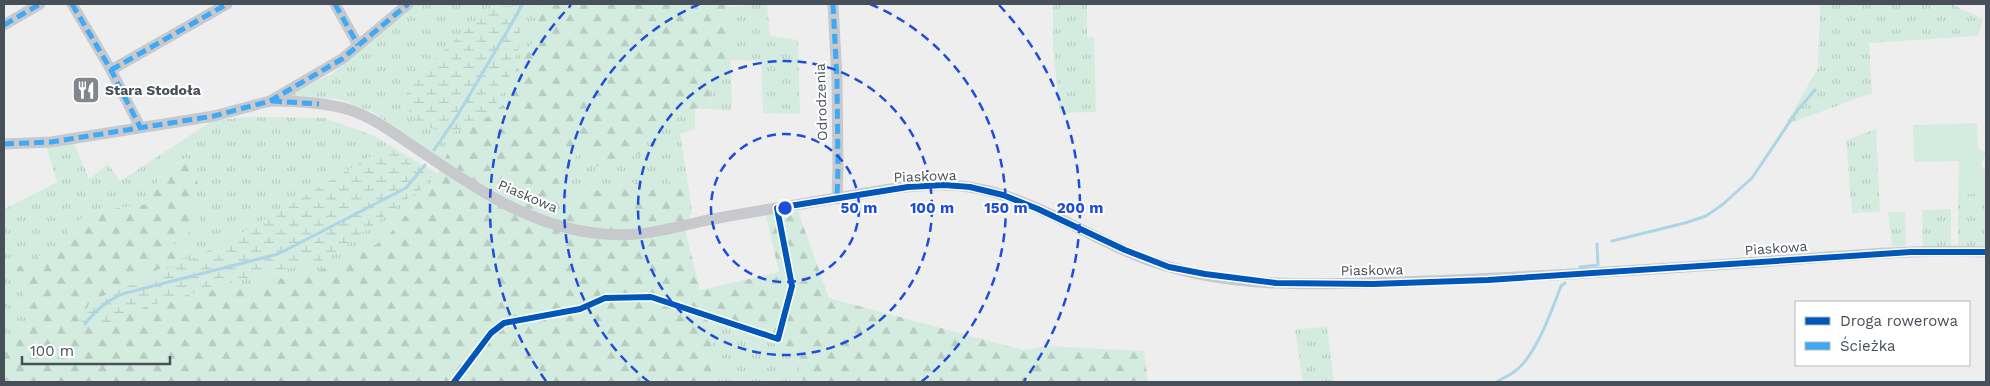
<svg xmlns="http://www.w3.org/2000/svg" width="1990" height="386" font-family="'Work Sans',sans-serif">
<defs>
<pattern id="grass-tufts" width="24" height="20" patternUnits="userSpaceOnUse" patternTransform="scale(1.25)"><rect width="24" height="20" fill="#d4ecdf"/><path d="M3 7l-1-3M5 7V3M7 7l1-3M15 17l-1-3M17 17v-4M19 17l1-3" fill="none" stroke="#b7ccc1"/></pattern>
<pattern id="forest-firs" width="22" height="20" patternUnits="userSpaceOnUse" patternTransform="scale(1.25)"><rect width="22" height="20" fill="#d4ecdf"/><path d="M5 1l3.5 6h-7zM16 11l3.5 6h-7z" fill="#b7ccc1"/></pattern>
<pattern id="wetland-marsh" width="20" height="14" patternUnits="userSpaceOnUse" patternTransform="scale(1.25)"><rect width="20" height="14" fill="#d4ecdf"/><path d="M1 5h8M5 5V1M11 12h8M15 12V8" fill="none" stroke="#b7ccc1"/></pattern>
</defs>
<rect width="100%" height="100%" fill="#eee"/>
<g fill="url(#grass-tufts)">
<path d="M414 4H543L531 46 519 62 503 105 454 140 443 162 373 112 339 99 289 96V92L332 74Z"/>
<path d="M755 4H767L770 36 798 40 800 114 763 113 761 61 731 60 729 7Z"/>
<path d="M1053 4H1087V37L1094 38 1096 112 1060 113 1053 49Z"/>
<path d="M1820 4H1951L1983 19 1978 36 1869 43 1872 93 1785 125 1818 68Z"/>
<path d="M731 67 732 111 711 109 709 73Z"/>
<path d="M695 108V129L680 134 687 176 670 178 669 187 652 190 636 182 568 197 554 176 570 166 578 153 593 149 596 166 647 127 673 110Z"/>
<path d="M245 117 325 118 374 136 438 174 432 185 384 240 336 266 216 293 131 297 135 280 189 255 173 243 193 203 199 186 187 158 165 170 144 205 94 211 73 224 58 247 16 268 33 323 4 347V209L57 182 46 145 74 143 89 179 108 164 120 181 212 121Z"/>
<path d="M1876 129 1880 212 1852 213 1846 140Z"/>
<path d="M1986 193V248H1958V194Z"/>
<path d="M1951 209V246L1923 247 1922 210Z"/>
<path d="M1888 212H1905L1906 246H1892Z"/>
<path d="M709 322 798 352 803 382H720Z"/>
<path d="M1327 326 1334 382H1303L1295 330Z"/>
</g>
<path fill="url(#forest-firs)" d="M543 4H726L729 7 731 67 709 73 711 109C679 107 674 110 647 127L640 154 596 166 592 150 578 153 570 166 555 176 568 197 636 182 652 190 669 187 670 178 687 176 692 212 685 229 700 290 779 272 766 215 798 211 829 298 1023 350 1047 346 1144 351 1148 382H803L798 352 709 322 720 382H4V347L33 323 16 268 58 247 73 224 94 211 144 205 165 170 188 158 199 186 193 203 202 224 173 243 190 255 135 280 131 297 204 282 216 293 336 266 384 240 432 185 454 140 503 105 519 62 531 46Z"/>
<g fill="url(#wetland-marsh)">
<path d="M518 6 521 40 509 78 490 116 452 133 420 125 402 101 426 67 491 7Z"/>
<path d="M387 147 434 174 422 189 401 203 351 242 319 262 269 272 148 306 102 326 81 322 90 301 138 282 219 246Z"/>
</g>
<path fill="#d4ecdf" d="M1977 123 1978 148 1985 152V156L1981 164 1983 169H1986V193L1958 194 1959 161 1914 162 1913 125Z"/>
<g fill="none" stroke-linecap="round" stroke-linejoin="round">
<g stroke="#acd6e6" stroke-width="3">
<path d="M434 150 456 118 523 4"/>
<path d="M1612 241 1685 223 1706 216 1722 205 1752 178 1797 111 1815 90"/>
<path d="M1580 267 1598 265 1597 244"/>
<path d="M85 324C96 310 105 302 122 294L278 254 406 188 425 165"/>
<path d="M1496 382C1502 379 1508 376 1514 372 1536 356 1551 312 1561 286L1565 283"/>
</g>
<g stroke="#c8c9cc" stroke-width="11">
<path d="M72 4 111 70 140 127"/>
<path d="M335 4 358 45"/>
<path d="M833 4 837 80 838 167 837 199"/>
<path d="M4 25 40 4"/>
<path d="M111 70 227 4"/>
<path d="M270 101C296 101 325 102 350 110 375 118 397 136 419 150 472 186 528 225 594 233 637 239 667 229 708 220 749 212 790 206 831 199 869 193 907 184 945 185 1012 186 1069 226 1128 252 1173 272 1226 281 1275 283 1326 285 1376 283 1426 281 1542 277 1657 269 1773 261 1844 256 1915 249 1986 252"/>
<path d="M4 144 51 142 214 116 270 101 342 59 408 4"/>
</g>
<g stroke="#3fa9f5" stroke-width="5" stroke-dasharray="10 5" stroke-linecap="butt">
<path d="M72 4 111 70 140 127"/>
<path d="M335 4 358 45"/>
<path d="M833 4 837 80 838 167 837 199"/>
<path d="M4 25 40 4"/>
<path d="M111 70 227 4"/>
<path d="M272 101 319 104"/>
<path d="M4 144 51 142 214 116 270 101 342 59 408 4"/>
</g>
<g stroke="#fff" stroke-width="9">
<path id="cycleway" d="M454 382 491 333 504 323 580 309 605 298 651 297 778 339 792 286 777 208 908 187 944 185 970 187 1003 195 1038 209 1125 250 1169 267 1205 274 1276 283 1373 284 1488 280 1911 252H1986"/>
</g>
<use href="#cycleway" stroke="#0057b8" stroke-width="6"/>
</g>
<g fill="none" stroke="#1d4ed8" stroke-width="2.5" stroke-dasharray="9 6">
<circle cx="785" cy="208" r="74"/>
<circle cx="785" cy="208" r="147"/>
<path d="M649 382A221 221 0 0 1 700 4M870 4A221 221 0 0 1 921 382"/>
<path d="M546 381A295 295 0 0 1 571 5M999 5A295 295 0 0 1 1024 381"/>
</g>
<defs>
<g id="restaurant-square" transform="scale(1.4375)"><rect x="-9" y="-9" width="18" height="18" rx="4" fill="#81878c" stroke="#fff"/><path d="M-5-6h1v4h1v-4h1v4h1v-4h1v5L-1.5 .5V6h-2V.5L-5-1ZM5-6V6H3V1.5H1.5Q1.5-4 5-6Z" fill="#fff"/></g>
</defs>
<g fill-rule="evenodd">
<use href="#restaurant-square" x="86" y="90"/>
</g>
<g text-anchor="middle" stroke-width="4" stroke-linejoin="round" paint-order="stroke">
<g font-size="14" font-weight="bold" fill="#474f58" stroke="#fff" text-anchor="start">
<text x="105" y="95">Stara Stodoła</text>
</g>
<g font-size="14" fill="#474f58" stroke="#fff">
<text transform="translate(821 102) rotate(-92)" y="5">Odrodzenia</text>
<text transform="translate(925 176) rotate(-2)" y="5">Piaskowa</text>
<text transform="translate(528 196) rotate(23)" y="5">Piaskowa</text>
<text transform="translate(1776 248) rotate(-4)" y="5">Piaskowa</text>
<text transform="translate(1372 270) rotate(-1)" y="5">Piaskowa</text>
</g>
</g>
<circle cx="785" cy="208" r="8" fill="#1d4ed8" stroke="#fff" stroke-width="2.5"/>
<g font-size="15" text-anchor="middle" font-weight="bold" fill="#1d4ed8" stroke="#fff" stroke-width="4" stroke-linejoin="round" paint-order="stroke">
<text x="859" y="213">50 m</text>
<text x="932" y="213">100 m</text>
<text x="1006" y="213">150 m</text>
<text x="1080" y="213">200 m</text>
</g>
<rect width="1990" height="386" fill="none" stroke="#474f58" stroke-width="10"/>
<rect x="1795" y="301" width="175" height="65" fill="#ffffff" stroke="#b5b9bc"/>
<rect x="1805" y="317" width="25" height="8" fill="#0057b8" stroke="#b5b9bc"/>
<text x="1840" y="326" font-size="15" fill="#474f58">Droga rowerowa</text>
<rect x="1805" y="342" width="25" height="8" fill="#3fa9f5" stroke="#b5b9bc"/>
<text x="1840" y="351" font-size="15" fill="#474f58">Ścieżka</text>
<path d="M22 356v8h148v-8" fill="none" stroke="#474f58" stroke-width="2.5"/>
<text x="30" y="356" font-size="15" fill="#474f58" stroke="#ffffff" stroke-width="4" paint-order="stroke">100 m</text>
</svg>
